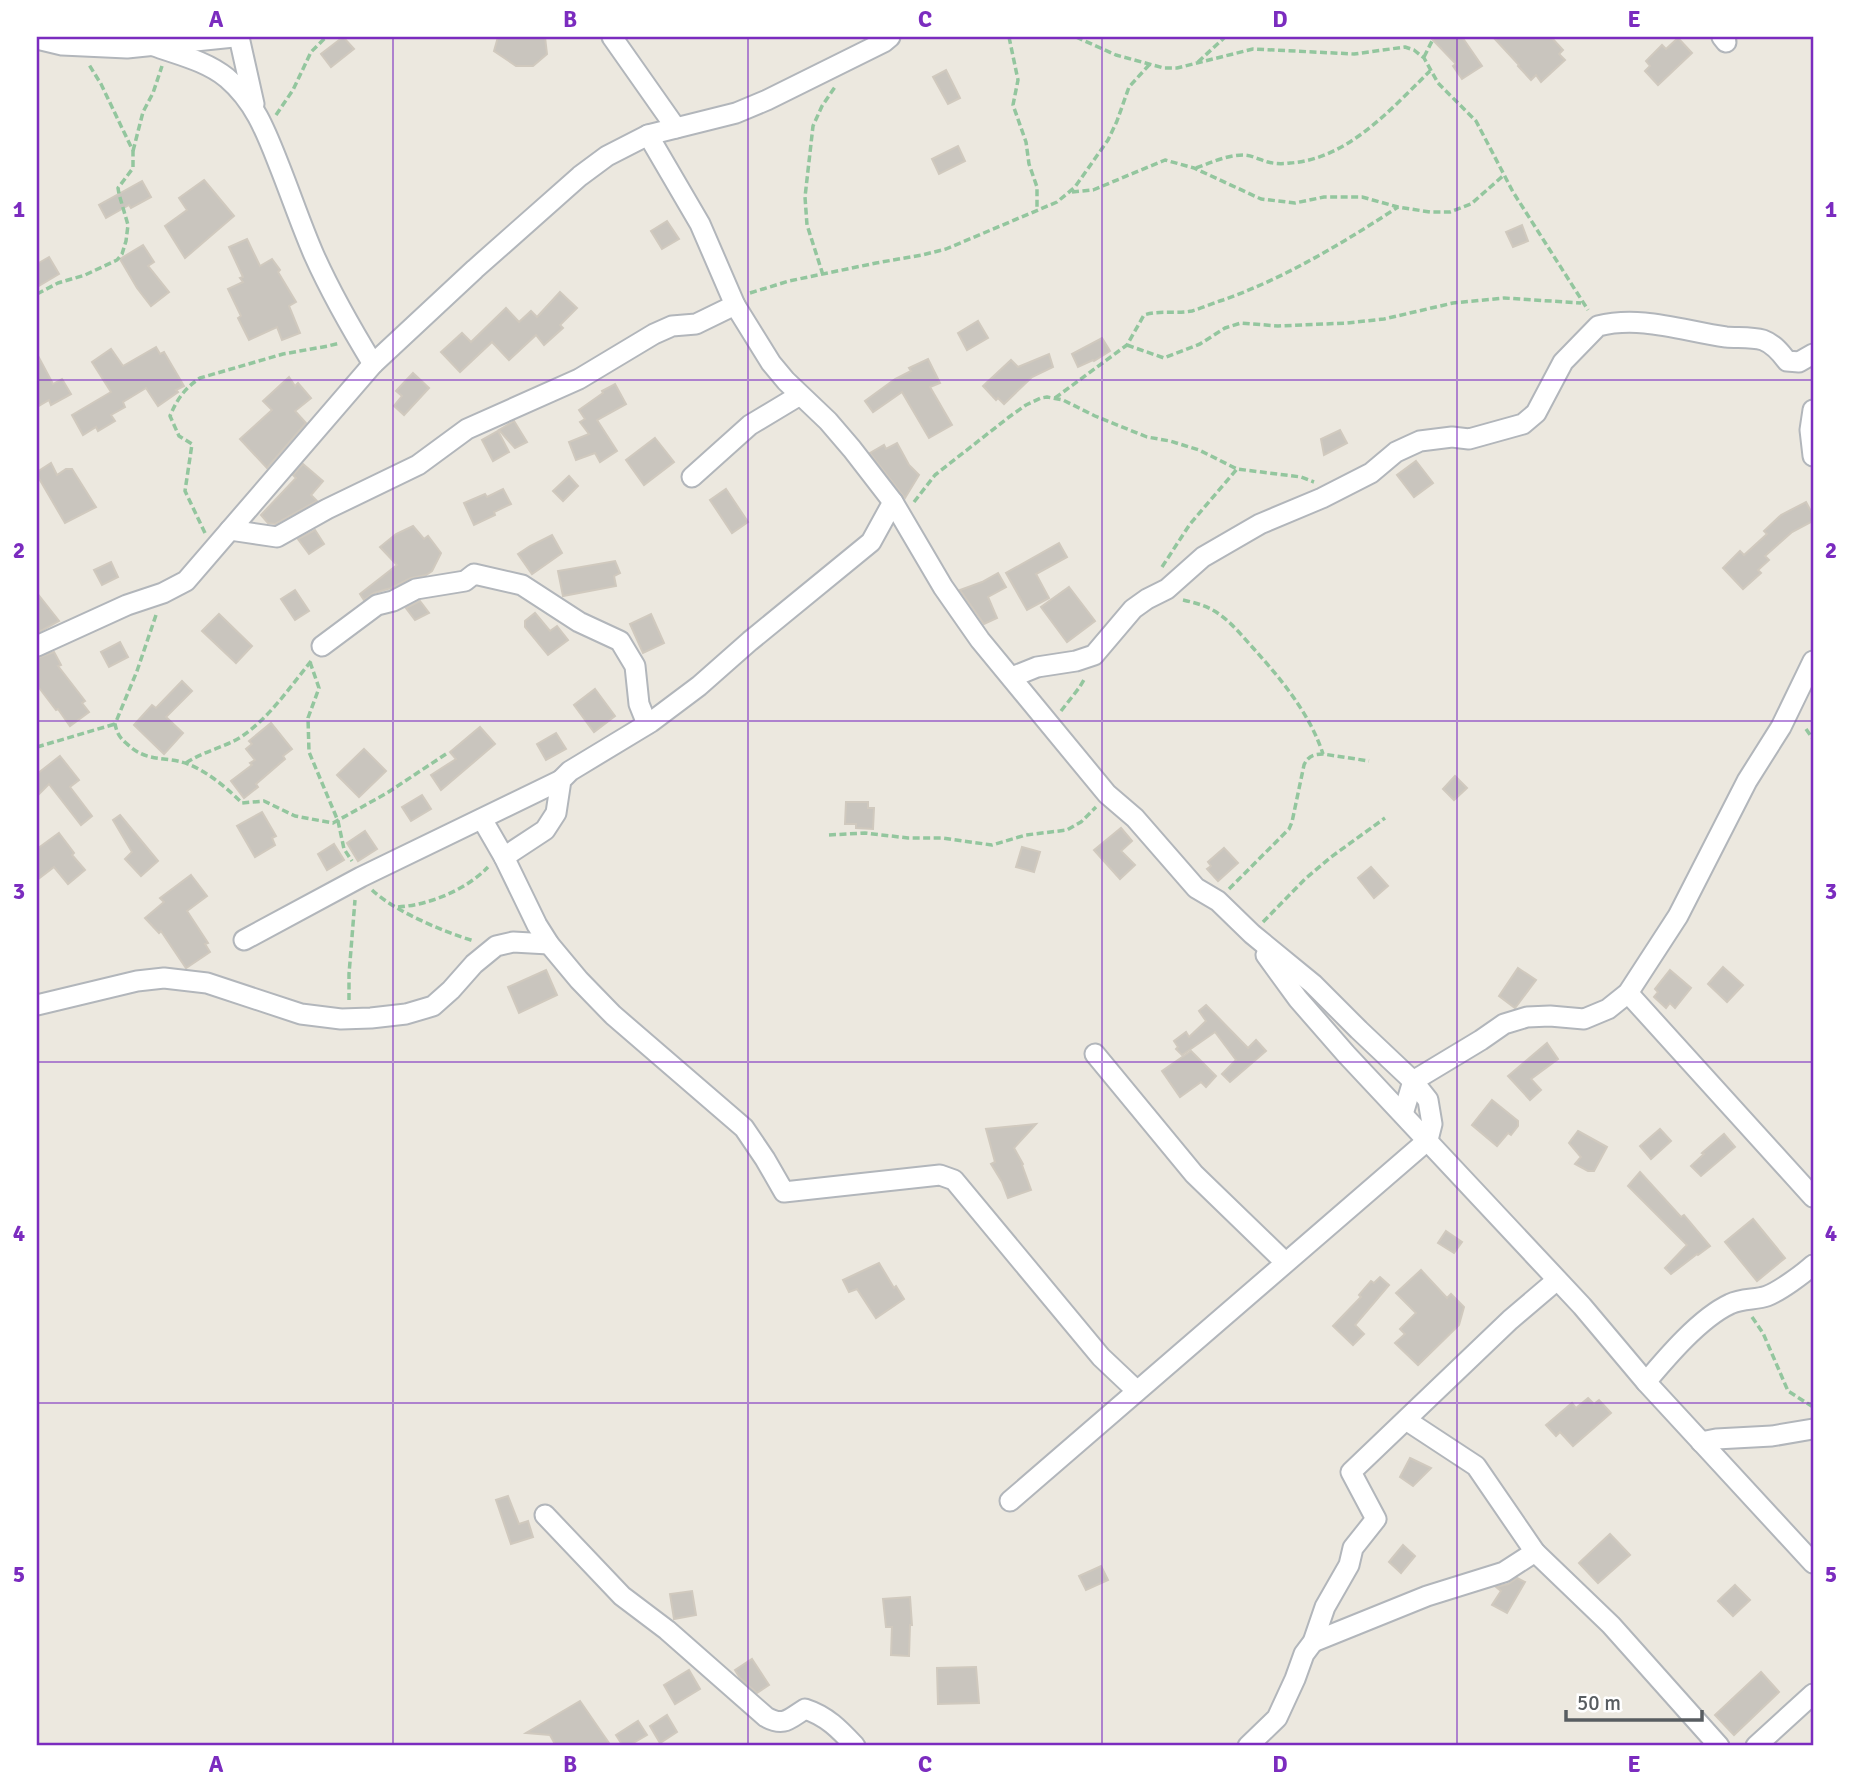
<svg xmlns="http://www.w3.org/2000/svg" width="1850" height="1783" font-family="Signika,sans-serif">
<rect width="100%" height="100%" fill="#ece8df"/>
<g fill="#c9c5be" stroke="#d0c9be" stroke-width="2">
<path d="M343 37 354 49 331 67 321 54Z"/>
<path d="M498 37H545L547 54 533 66H516L494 51Z"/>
<path d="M1430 37H1462L1482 66 1462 79 1453 66 1456 64Z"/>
<path d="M1493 37H1551L1563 50 1559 54 1565 60 1541 82 1536 75 1531 80 1518 66 1519 65Z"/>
<path d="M1678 38 1692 53 1658 85 1645 71 1650 66 1646 61 1662 45 1666 49Z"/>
<path d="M946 70 960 98 948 104 933 77Z"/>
<path d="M958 146 965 161 939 174 932 159Z"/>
<path d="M204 180 234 216 185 258 165 226 187 210 179 198Z"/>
<path d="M142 181 151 197 131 208 129 205 106 218 99 205Z"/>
<path d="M667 221 679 239 662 249 651 231Z"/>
<path d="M1522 225 1528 241 1513 247 1506 232Z"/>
<path d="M247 239 260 266 272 259 280 270 278 272 296 302 289 306 300 333 282 340 277 327 249 340 238 318 241 316 228 289 243 282 240 278 243 277 229 247Z"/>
<path d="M143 245 154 262 148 266 169 292 151 306 137 288 120 259Z"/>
<path d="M49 257 59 274 37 287V264Z"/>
<path d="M560 292 577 308 560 325 563 328 544 345 536 335 509 360 492 342 460 372 441 352 462 333 471 342 506 308 519 322 531 311 537 317Z"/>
<path d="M978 321 988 338 967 350 958 333Z"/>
<path d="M1102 338 1110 351 1094 361 1093 360 1078 367 1072 354Z"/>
<path d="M156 347 160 354 164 352 184 386 176 390 178 392 158 406 146 388 123 402 125 407 111 415 115 421 98 431 96 427 83 435 72 415 111 392 92 362 111 349 123 366Z"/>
<path d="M37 354 53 384 62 379 71 394 51 405 49 400 37 407Z"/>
<path d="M1049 354 1053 367 1032 377 1004 404 998 398 996 400 983 386 1011 360 1018 367Z"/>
<path d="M928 359 940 383 930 387 952 425 929 438 902 392 873 412 865 401 895 379 911 371 909 368Z"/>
<path d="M413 373 429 388 404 415 394 406 402 396 396 391Z"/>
<path d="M289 377 295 386 298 383 311 398 295 411 306 423 267 468 240 439 272 410 263 401Z"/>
<path d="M615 384 626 404 597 420 617 451 600 462 595 453 576 460 569 442 589 434 580 422 585 419 579 410 603 393 602 391Z"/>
<path d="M514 421 527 442 515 448 499 430Z"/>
<path d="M1340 430 1347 443 1324 455 1321 439Z"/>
<path d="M498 431 509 452 493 461 482 440Z"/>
<path d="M655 438 674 462 644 485 626 460Z"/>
<path d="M897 443 909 465 919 475 905 498 870 453 884 445 886 449Z"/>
<path d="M1416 461 1433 483 1414 497 1397 475Z"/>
<path d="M51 463 57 475 66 469H72L96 507 65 523 37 475V472Z"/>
<path d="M303 464 323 481 311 495 317 501 275 524 268 523 261 515 296 478 293 475Z"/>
<path d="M569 476 578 486 563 501 553 491Z"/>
<path d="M503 489 511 504 494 512 495 515 474 525 464 503 485 494 487 497Z"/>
<path d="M726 489 748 522 732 533 710 500Z"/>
<path d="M1806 502 1813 515V521L1792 532 1765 556 1769 560 1758 570 1761 573 1743 589 1723 568 1740 551 1744 555 1767 534 1764 531 1781 515Z"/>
<path d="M413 526 424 539 428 536 441 553 432 571 426 575 411 578 391 588 374 593 364 600 360 594 397 565 380 547 396 534Z"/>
<path d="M315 530 324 544 309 554 298 539Z"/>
<path d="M552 535 562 553 532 574 518 554 530 546Z"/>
<path d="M1059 543 1067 557 1036 574 1049 598 1027 610 1006 573Z"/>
<path d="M615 561 620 573 614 576 616 586 563 596 558 571Z"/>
<path d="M111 562 118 577 102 585 94 570Z"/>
<path d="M998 573 1006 587 988 597 997 618 984 624 960 590 982 582Z"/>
<path d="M1069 587 1095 621 1067 642 1041 607Z"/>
<path d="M295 590 309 611 295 620 281 599Z"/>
<path d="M37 593 59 621 37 633Z"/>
<path d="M420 601 429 613 415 620 406 608Z"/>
<path d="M535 613 550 631 557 626 568 640 548 655 525 627V621Z"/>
<path d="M219 614 252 646 236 663 202 631Z"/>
<path d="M651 614 664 643 643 653 630 624Z"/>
<path d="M120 642 128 657 109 667 101 652Z"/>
<path d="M54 652 61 665 58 666 85 701 82 703 89 712 70 726 58 709 56 710 37 685V658Z"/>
<path d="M182 681 192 691 166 717 183 733 164 754 134 725 152 705 156 708Z"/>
<path d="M595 689 615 716 594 732 574 705Z"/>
<path d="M271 723 292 749 283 756 285 759 256 784 258 787 244 798 231 781 252 765 250 763 255 760 246 749 252 744 249 741Z"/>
<path d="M480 727 495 744 441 790 431 775 456 759 450 752Z"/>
<path d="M556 733 566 749 546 760 537 744Z"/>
<path d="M364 749 386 771 359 797 337 775Z"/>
<path d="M60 756 79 780 70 787 92 816 81 825 49 784 37 796V774Z"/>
<path d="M1455 776 1467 788 1454 800 1443 789Z"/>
<path d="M422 795 431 809 411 821 402 807Z"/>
<path d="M846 802H868V808H874L873 829 856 828V824H845Z"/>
<path d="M262 812 276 836 272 838 275 845 255 857 237 826Z"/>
<path d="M120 815 158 861 141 876 125 859 132 852 113 820Z"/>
<path d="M1121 828 1132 841 1121 851 1135 865 1120 879 1094 850Z"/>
<path d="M365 831 377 849 358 861 347 843Z"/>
<path d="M59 833 74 853 72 855 85 870 68 884 54 867 37 880V849Z"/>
<path d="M334 844 344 860 327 870 318 854Z"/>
<path d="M1022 847 1040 852 1034 872 1016 867Z"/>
<path d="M1224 848 1238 863 1218 881 1207 869 1211 866 1208 862Z"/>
<path d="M1371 867 1388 886 1374 898 1358 878Z"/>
<path d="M191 875 207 896 187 911 208 943 205 944 210 952 186 968 161 931 159 933 145 918 164 902 160 898Z"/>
<path d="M1723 967 1743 985 1727 1002 1708 984Z"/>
<path d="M1518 968 1536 980 1515 1008 1499 996Z"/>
<path d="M546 970 557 995 519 1013 508 987Z"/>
<path d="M1670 970 1691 988 1675 1008 1670 1003 1666 1008 1654 997 1658 992 1655 989Z"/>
<path d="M1206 1005 1248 1048 1256 1040 1266 1051 1230 1082 1222 1074 1236 1060 1215 1032 1182 1055 1176 1049 1178 1047 1174 1041 1186 1032 1189 1037 1206 1021 1199 1011Z"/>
<path d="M1547 1043 1558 1059 1531 1079 1541 1090 1530 1100 1508 1076Z"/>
<path d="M1191 1051 1216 1076 1206 1087 1201 1082 1180 1097 1162 1071Z"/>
<path d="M1492 1100 1518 1121V1126L1511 1135 1508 1133 1497 1146 1472 1125Z"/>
<path d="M1036 1124 1014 1148 1023 1164 1022 1165 1031 1190 1008 1198 1002 1182 991 1164 995 1162 986 1129Z"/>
<path d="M1660 1129 1671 1141 1651 1159 1640 1146Z"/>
<path d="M1578 1131 1607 1147 1594 1171H1588L1575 1164 1581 1157 1569 1143Z"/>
<path d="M1724 1134 1735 1147 1701 1176 1691 1166 1704 1154 1702 1153Z"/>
<path d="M1640 1172 1681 1217 1684 1215 1710 1246 1698 1255 1697 1254 1671 1274 1665 1268 1687 1245 1628 1186Z"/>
<path d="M1753 1219 1785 1258 1757 1281 1725 1242Z"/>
<path d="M1446 1231 1462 1242 1454 1253 1438 1243Z"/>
<path d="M879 1263 894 1288 896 1286 904 1299 876 1318 857 1289 849 1292 843 1280Z"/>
<path d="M1421 1270 1447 1298 1451 1294 1464 1307 1459 1325 1418 1365 1395 1343 1405 1334 1400 1329 1416 1313 1396 1293Z"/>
<path d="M1380 1277 1389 1285 1355 1325 1364 1334 1353 1345 1333 1326 1361 1297 1359 1295 1371 1281 1374 1283Z"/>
<path d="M1588 1398 1594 1404 1599 1400 1611 1413 1573 1446 1560 1432 1556 1436 1546 1425 1572 1403 1576 1408Z"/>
<path d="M1410 1458 1431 1468 1413 1486 1400 1477Z"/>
<path d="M508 1496 519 1524 528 1521 533 1537 511 1544 496 1500Z"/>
<path d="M1610 1534 1630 1555 1598 1583 1579 1563Z"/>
<path d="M1403 1545 1415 1556 1401 1573 1389 1562Z"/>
<path d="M1101 1566 1108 1580 1086 1590 1079 1576Z"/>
<path d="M1517 1578 1525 1582 1507 1613 1492 1605 1501 1591 1496 1587 1508 1584Z"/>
<path d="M1735 1585 1750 1600 1733 1616 1718 1601Z"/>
<path d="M692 1591 696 1615 674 1619 670 1594Z"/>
<path d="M910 1597 912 1625H910L909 1656 891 1655 892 1627H886L883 1599Z"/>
<path d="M752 1659 769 1685 757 1693 740 1678 735 1670Z"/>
<path d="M976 1667 979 1703 938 1704 937 1668Z"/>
<path d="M689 1670 700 1689 675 1704 664 1685Z"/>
<path d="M1761 1672 1779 1692 1734 1735 1715 1715Z"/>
<path d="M580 1701 611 1746H556L550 1735 526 1733Z"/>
<path d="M667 1715 677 1732 660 1743 650 1726Z"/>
<path d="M638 1721 647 1735 628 1746H623L616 1735Z"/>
</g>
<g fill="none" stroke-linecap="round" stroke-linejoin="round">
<g stroke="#b2b6bb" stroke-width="23">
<g id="street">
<path d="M157 37 154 46C179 55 206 61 227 78 255 102 266 132 279 165 291 195 301 225 314 255 331 293 351 328 373 364"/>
<path d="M239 37 254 104"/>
<path d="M612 37 676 128"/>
<path d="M1722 37 1726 42"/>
<path d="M37 39 62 45 127 48 234 37"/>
<path d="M648 135 700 224 735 305 771 363 786 381 828 421 852 449 893 502 943 587 980 640 1107 794 1135 818 1196 888 1218 901 1252 934 1313 984 1359 1030 1413 1081 1428 1100 1432 1124 1428 1140 1010 1501"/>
<path d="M1813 410 1810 430 1813 456"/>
<path d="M692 477 750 425 800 395"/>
<path d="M230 530 277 537 327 509 418 465 467 429 579 379 654 334 672 326 696 324 735 305"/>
<path d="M37 646 127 605 163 593 186 581 373 364 475 269 580 176 607 156 648 135 736 113 767 100 884 42 890 37"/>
<path d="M322 646 377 605 393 601 416 589 465 581 474 574 522 585 579 622 620 641 635 666 639 704 647 724"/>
<path d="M1012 677 1037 667 1076 661 1094 655 1133 609 1147 599 1167 589 1203 557 1260 524 1322 498 1371 473 1396 452 1409 446 1420 441 1452 437 1469 439 1523 424 1536 413 1563 362 1598 326C1641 315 1683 331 1726 337 1737 338 1752 337 1763 340 1774 344 1781 353 1787 361L1799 362 1813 354"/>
<path d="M482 819 504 857 537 925 549 944 579 980 613 1015 744 1128 765 1159 784 1192 940 1175 954 1180 1101 1357 1137 1391"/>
<path d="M504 857 545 830 556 813 561 780 570 771 651 722 699 686 750 641 871 542 893 502"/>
<path d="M244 940 361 877 561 780"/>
<path d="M1266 955 1298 999 1346 1054 1582 1306 1646 1382 1813 1563"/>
<path d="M1628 993 1813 1197"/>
<path d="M37 1005 137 981 164 978 207 983 301 1014 341 1019 371 1018 406 1014 433 1006 451 990 474 964 496 946 513 942 549 944"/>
<path d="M1095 1054 1194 1174 1285 1262"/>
<path d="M1403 1114 1413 1081 1481 1040 1504 1024 1527 1017 1550 1016 1584 1019 1608 1009 1628 993 1678 916 1747 781 1781 727 1813 661"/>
<path d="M1646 1382C1667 1357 1700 1318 1730 1304 1742 1298 1756 1300 1767 1296 1780 1291 1803 1274 1813 1265"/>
<path d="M1406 1420 1476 1466 1535 1552 1611 1625 1719 1746"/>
<path d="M1701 1442 1716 1439 1772 1436 1813 1429"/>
<path d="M545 1515 622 1596 667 1630 766 1717C784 1727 789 1719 805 1709 827 1716 840 1730 855 1746"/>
<path d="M1313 1642 1427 1596 1504 1572 1535 1552"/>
<path d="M1248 1746 1277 1718 1295 1679 1304 1654 1313 1642 1325 1607 1349 1565 1353 1548 1376 1519 1351 1472 1510 1320 1557 1280"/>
<path d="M1756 1746 1813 1694"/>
</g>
</g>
<g stroke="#93c69e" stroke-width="3.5" stroke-dasharray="7 3.5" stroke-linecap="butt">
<path d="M1009 37 1018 80 1013 105 1026 142 1029 164 1037 187V210"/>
<path d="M1076 37 1116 55 1164 68H1177L1253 49 1354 54 1405 47 1414 50 1424 58 1438 83 1476 121 1513 192 1588 310"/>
<path d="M1424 57 1434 37"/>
<path d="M1198 62 1225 37"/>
<path d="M276 115 293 90 311 52 326 37"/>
<path d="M133 151 143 112 153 93 162 66"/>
<path d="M1196 168C1210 163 1227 155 1243 155 1252 155 1260 160 1268 162 1275 164 1283 164 1290 163 1348 159 1391 109 1430 71"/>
<path d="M1072 192 1093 190 1165 160 1194 168 1261 199 1295 203 1324 197H1362L1398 207 1430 212H1450L1471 204 1504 175"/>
<path d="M823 275 807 225 805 197 813 126 822 106 835 87"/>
<path d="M750 293 789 281 876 263 922 255 946 249 1057 202 1075 187 1108 140 1117 121 1129 87 1149 65"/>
<path d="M37 294 58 283 85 275 117 260 122 254 126 241 128 225 119 194 118 188 133 168V151L101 84 88 63"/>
<path d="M1127 345 1164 358 1200 344 1225 328 1241 323 1278 326 1347 323 1384 319 1453 303 1504 298 1581 303"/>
<path d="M1055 398 1127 345 1144 315C1160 310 1176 314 1192 311 1202 308 1213 303 1223 300 1285 278 1343 243 1398 207"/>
<path d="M914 502 935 475 1009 417 1026 405 1041 398 1047 397 1063 400 1095 416 1147 437 1170 441 1199 450 1237 469 1301 477 1314 482"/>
<path d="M205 533 185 491 192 444 179 436 170 416C177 399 185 388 200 378L283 354 328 346 340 343"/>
<path d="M1162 567 1190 524 1237 469"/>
<path d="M1183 600C1196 603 1208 606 1219 614 1232 623 1243 637 1254 649 1281 679 1310 714 1323 754"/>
<path d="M156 615 137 671 115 724C117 733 119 737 126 743 148 764 163 755 188 764 208 772 227 788 242 803L264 801 295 816 333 823 387 793 446 754"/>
<path d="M310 662 319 688 308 718 309 752 338 821 344 849 352 861"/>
<path d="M1061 711 1079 688 1085 678"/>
<path d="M1806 729 1813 739"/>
<path d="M37 747 115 724"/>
<path d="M186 763C204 751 223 748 241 737 270 717 290 687 312 660"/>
<path d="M829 835 865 833 908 838H942L992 845 1026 835 1067 830 1081 822 1096 807"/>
<path d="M1229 889 1289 829 1292 822 1304 765C1308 756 1314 754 1323 754L1369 761"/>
<path d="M372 890C394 911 444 932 474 941"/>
<path d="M398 907C429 905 466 890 488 867"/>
<path d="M1263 922 1305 879 1331 857 1385 818"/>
<path d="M349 1000V974L355 900"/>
<path d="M1752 1317 1763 1333 1788 1391 1813 1407"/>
</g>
<use href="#street" stroke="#fff" stroke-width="19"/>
</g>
<path fill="none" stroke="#7b2cbf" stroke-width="2" stroke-opacity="0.55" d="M393 37V1746M748 37V1746M1102 37V1746M1457 37V1746M37 380H1813M37 721H1813M37 1062H1813M37 1403H1813"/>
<rect width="1850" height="1783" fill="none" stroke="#ffffff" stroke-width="77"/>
<path d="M1566 1710v10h136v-10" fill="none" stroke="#585d61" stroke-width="3.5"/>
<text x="1577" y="1710" font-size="21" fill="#585d61" stroke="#ffffff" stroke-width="5" paint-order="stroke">50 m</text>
<rect x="38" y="38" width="1774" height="1706" fill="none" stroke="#7b2cbf" stroke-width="2.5"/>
<g font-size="23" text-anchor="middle" font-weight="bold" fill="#7b2cbf">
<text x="216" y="27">A</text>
<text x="570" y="27">B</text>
<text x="925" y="27">C</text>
<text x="1280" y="27">D</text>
<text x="1634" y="27">E</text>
<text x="19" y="217">1</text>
<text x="1831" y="217">1</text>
<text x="19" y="558">2</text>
<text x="1831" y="558">2</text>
<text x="19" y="899">3</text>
<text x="1831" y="899">3</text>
<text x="19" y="1241">4</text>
<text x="1831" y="1241">4</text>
<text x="19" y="1582">5</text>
<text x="1831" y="1582">5</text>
<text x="216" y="1772">A</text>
<text x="570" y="1772">B</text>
<text x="925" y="1772">C</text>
<text x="1280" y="1772">D</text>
<text x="1634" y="1772">E</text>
</g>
</svg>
